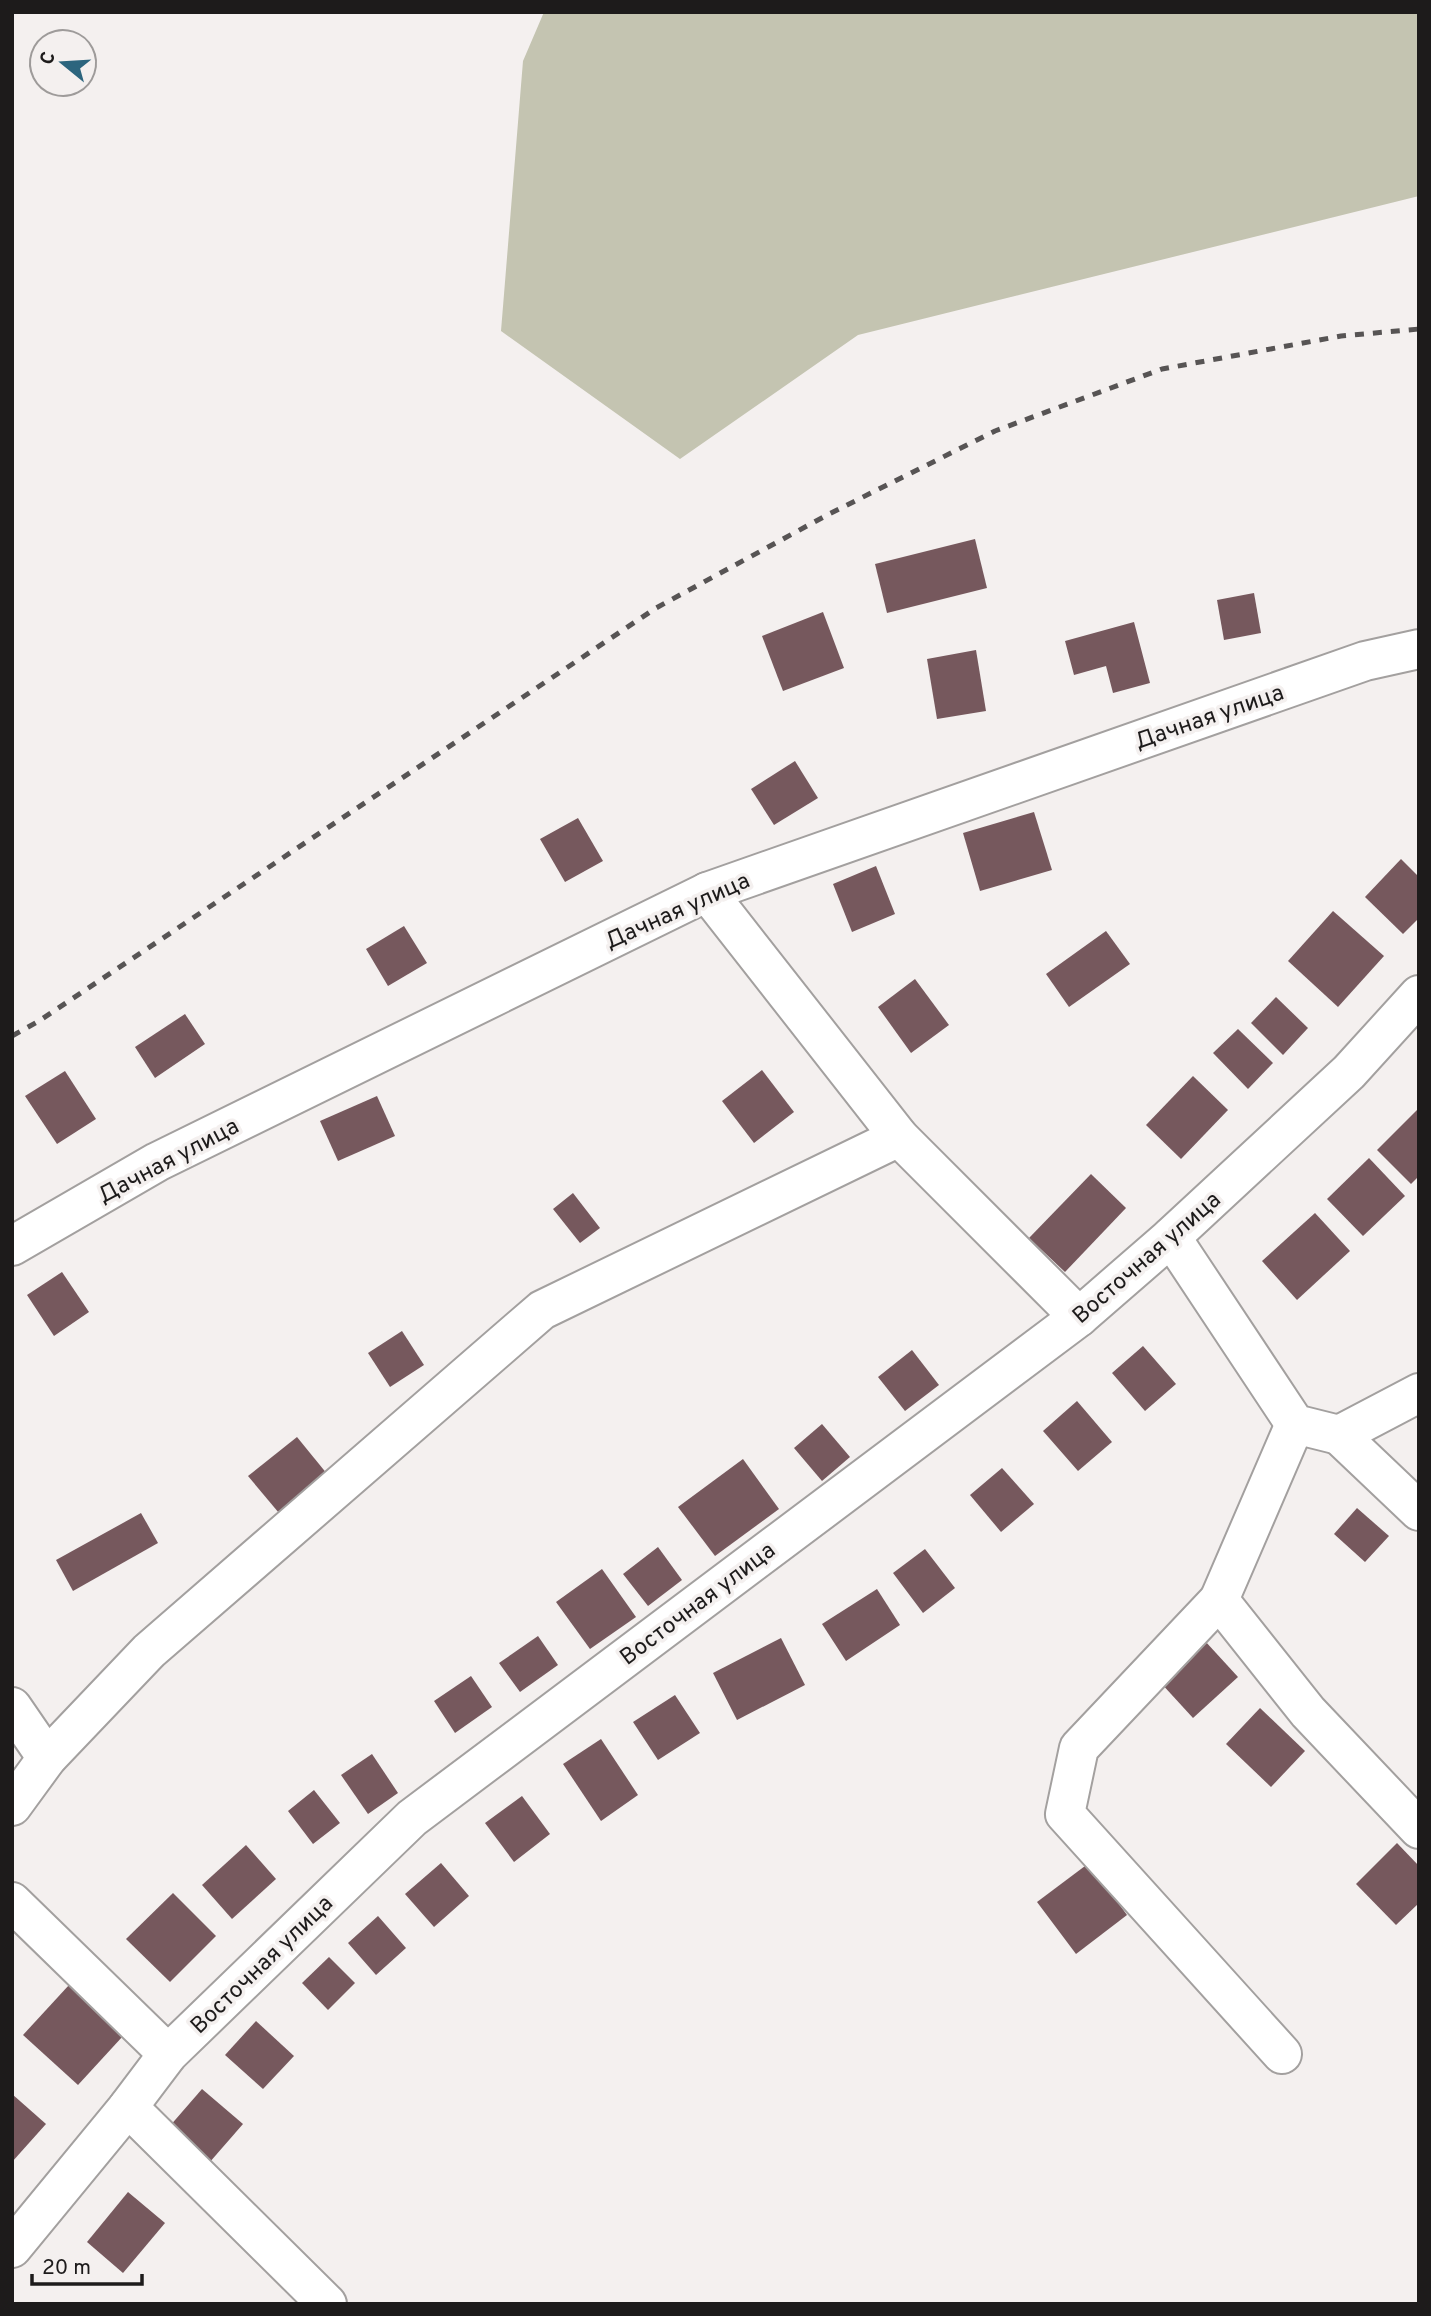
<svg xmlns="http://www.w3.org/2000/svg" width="1431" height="2316" font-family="Overpass,sans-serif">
<rect width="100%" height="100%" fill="#f4f0ef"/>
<path fill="#c4c4b1" d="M544 12H1419V196L858 335 680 459 501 331 523 61Z"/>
<g fill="#76585d">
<path d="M975 539 987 588 887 613 875 564Z"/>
<path d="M1254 593 1261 633 1224 640 1217 600Z"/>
<path d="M823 612 844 668 783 691 762 636Z"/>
<path d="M1134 622 1150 683 1113 693 1106 666 1074 675 1065 641Z"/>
<path d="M976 650 986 711 937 719 927 659Z"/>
<path d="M795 761 818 798 774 825 751 789Z"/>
<path d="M1034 812 1052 870 980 891 963 833Z"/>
<path d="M578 818 603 861 565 882 540 839Z"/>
<path d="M1401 859 1419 877V918L1403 934 1365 897Z"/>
<path d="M876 866 895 914 852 932 833 884Z"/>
<path d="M1333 911 1384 956 1338 1007 1288 961Z"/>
<path d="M404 926 427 963 388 986 366 949Z"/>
<path d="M1106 931 1130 964 1069 1007 1046 974Z"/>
<path d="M915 979 949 1025 911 1053 878 1007Z"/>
<path d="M1276 997 1308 1028 1283 1055 1251 1023Z"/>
<path d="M185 1014 205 1044 155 1078 135 1047Z"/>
<path d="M1238 1029 1273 1063 1248 1089 1213 1053Z"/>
<path d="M762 1070 794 1112 754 1143 722 1101Z"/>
<path d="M65 1071 96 1119 57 1144 25 1096Z"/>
<path d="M1193 1076 1228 1110 1181 1159 1146 1125Z"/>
<path d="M377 1096 395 1136 338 1161 320 1121Z"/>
<path d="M1419 1108V1176L1411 1184 1377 1150Z"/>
<path d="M1369 1158 1405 1196 1363 1236 1327 1199Z"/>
<path d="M1091 1174 1126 1208 1065 1272 1029 1238Z"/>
<path d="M573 1193 600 1228 580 1243 553 1209Z"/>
<path d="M1315 1213 1350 1251 1297 1300 1262 1261Z"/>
<path d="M62 1272 89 1312 54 1336 27 1295Z"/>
<path d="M402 1331 424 1365 390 1387 368 1353Z"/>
<path d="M1143 1346 1176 1384 1145 1411 1112 1373Z"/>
<path d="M912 1350 939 1385 905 1411 878 1377Z"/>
<path d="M1077 1401 1112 1442 1078 1471 1043 1431Z"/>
<path d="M822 1424 850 1457 822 1481 794 1448Z"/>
<path d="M297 1437 332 1480 284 1519 248 1476Z"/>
<path d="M743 1459 779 1509 715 1556 678 1507Z"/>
<path d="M1002 1468 1034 1504 1001 1532 970 1495Z"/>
<path d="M1357 1508 1389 1536 1365 1562 1334 1534Z"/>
<path d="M141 1513 158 1543 73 1591 56 1560Z"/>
<path d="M658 1547 682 1580 648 1606 623 1574Z"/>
<path d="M925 1549 955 1588 923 1613 893 1573Z"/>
<path d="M602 1569 636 1617 590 1649 556 1602Z"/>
<path d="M877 1589 900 1625 846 1661 822 1624Z"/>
<path d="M538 1636 558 1665 520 1692 499 1663Z"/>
<path d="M781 1638 805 1685 737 1720 713 1673Z"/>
<path d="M1205 1641 1238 1677 1193 1718 1160 1682Z"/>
<path d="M471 1676 492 1707 455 1733 434 1701Z"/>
<path d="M675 1695 700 1733 658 1760 633 1722Z"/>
<path d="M1260 1708 1305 1751 1271 1787 1226 1744Z"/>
<path d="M601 1739 638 1795 601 1821 563 1764Z"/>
<path d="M372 1754 398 1793 368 1814 341 1775Z"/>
<path d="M314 1790 340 1823 313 1844 288 1811Z"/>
<path d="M522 1796 550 1834 514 1862 485 1823Z"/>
<path d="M1397 1843 1419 1866V1903L1396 1925 1356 1884Z"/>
<path d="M246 1845 276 1879 232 1919 202 1885Z"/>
<path d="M441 1863 469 1896 434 1927 405 1894Z"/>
<path d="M1089 1863 1127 1915 1076 1954 1037 1902Z"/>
<path d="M173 1893 216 1936 170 1982 126 1939Z"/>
<path d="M378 1916 406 1948 376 1975 348 1943Z"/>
<path d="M329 1957 355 1983 328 2010 302 1983Z"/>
<path d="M69 1985 123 2036 78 2085 23 2035Z"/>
<path d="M256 2021 294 2056 263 2089 225 2055Z"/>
<path d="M202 2089 243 2124 209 2163 169 2127Z"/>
<path d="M12 2094 46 2124 12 2162Z"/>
<path d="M128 2192 165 2223 123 2273 87 2242Z"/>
</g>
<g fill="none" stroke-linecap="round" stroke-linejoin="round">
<g stroke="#a3a09f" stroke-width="42">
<g id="minor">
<path d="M707 892 899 1137 1079 1317"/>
<path d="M1171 1237 1295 1424 1339 1435 1419 1393"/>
<path d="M12 1246 157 1162 707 892 1365 661 1419 649"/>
<path d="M1295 1424 1219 1600 1308 1712 1419 1829"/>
<path d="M1339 1435 1419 1511"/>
<path d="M1219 1600 1079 1748 1065 1814 1282 2054"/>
<path d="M12 1707 47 1758"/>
<path d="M12 1806 47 1758 149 1651 542 1310 899 1137"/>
<path d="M12 1902 168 2054"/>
<path d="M128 2107 327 2304"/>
<path d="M12 2248 128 2107 168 2054 412 1818 1079 1317 1171 1237 1349 1072 1419 995"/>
</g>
</g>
<use href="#minor" stroke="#fff" stroke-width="38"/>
<path stroke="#575454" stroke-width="5" stroke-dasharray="9 9" stroke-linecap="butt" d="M12 1036 39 1021 656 608 829 514 995 431 1162 369 1341 336 1419 329"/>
</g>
<g text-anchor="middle" stroke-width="7" stroke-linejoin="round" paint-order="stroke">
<g font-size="23" fill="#1d1b1b" stroke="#f4f0ef">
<text transform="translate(1209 716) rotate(-19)" y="8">Дачная улица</text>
<text transform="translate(677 910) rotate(-24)" y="8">Дачная улица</text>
<text transform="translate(168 1160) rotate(-28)" y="8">Дачная улица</text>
<text transform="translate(1146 1257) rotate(-41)" y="8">Восточная улица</text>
<text transform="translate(697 1603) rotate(-37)" y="8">Восточная улица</text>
<text transform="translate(261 1964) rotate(-44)" y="8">Восточная улица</text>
</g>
</g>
<rect width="1431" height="2316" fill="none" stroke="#1d1b1b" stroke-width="28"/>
<g transform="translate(63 63) rotate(288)"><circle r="33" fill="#f4f0ef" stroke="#9e9b9a" stroke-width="2"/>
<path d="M0-5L12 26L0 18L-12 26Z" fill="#2c657e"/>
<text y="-10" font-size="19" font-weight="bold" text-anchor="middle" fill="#1d1b1b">С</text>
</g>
<path d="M32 2274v10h110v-10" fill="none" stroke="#1d1b1b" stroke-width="3.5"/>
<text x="42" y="2274" font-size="21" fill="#1d1b1b" stroke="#f4f0ef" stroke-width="5" paint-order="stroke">20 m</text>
</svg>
